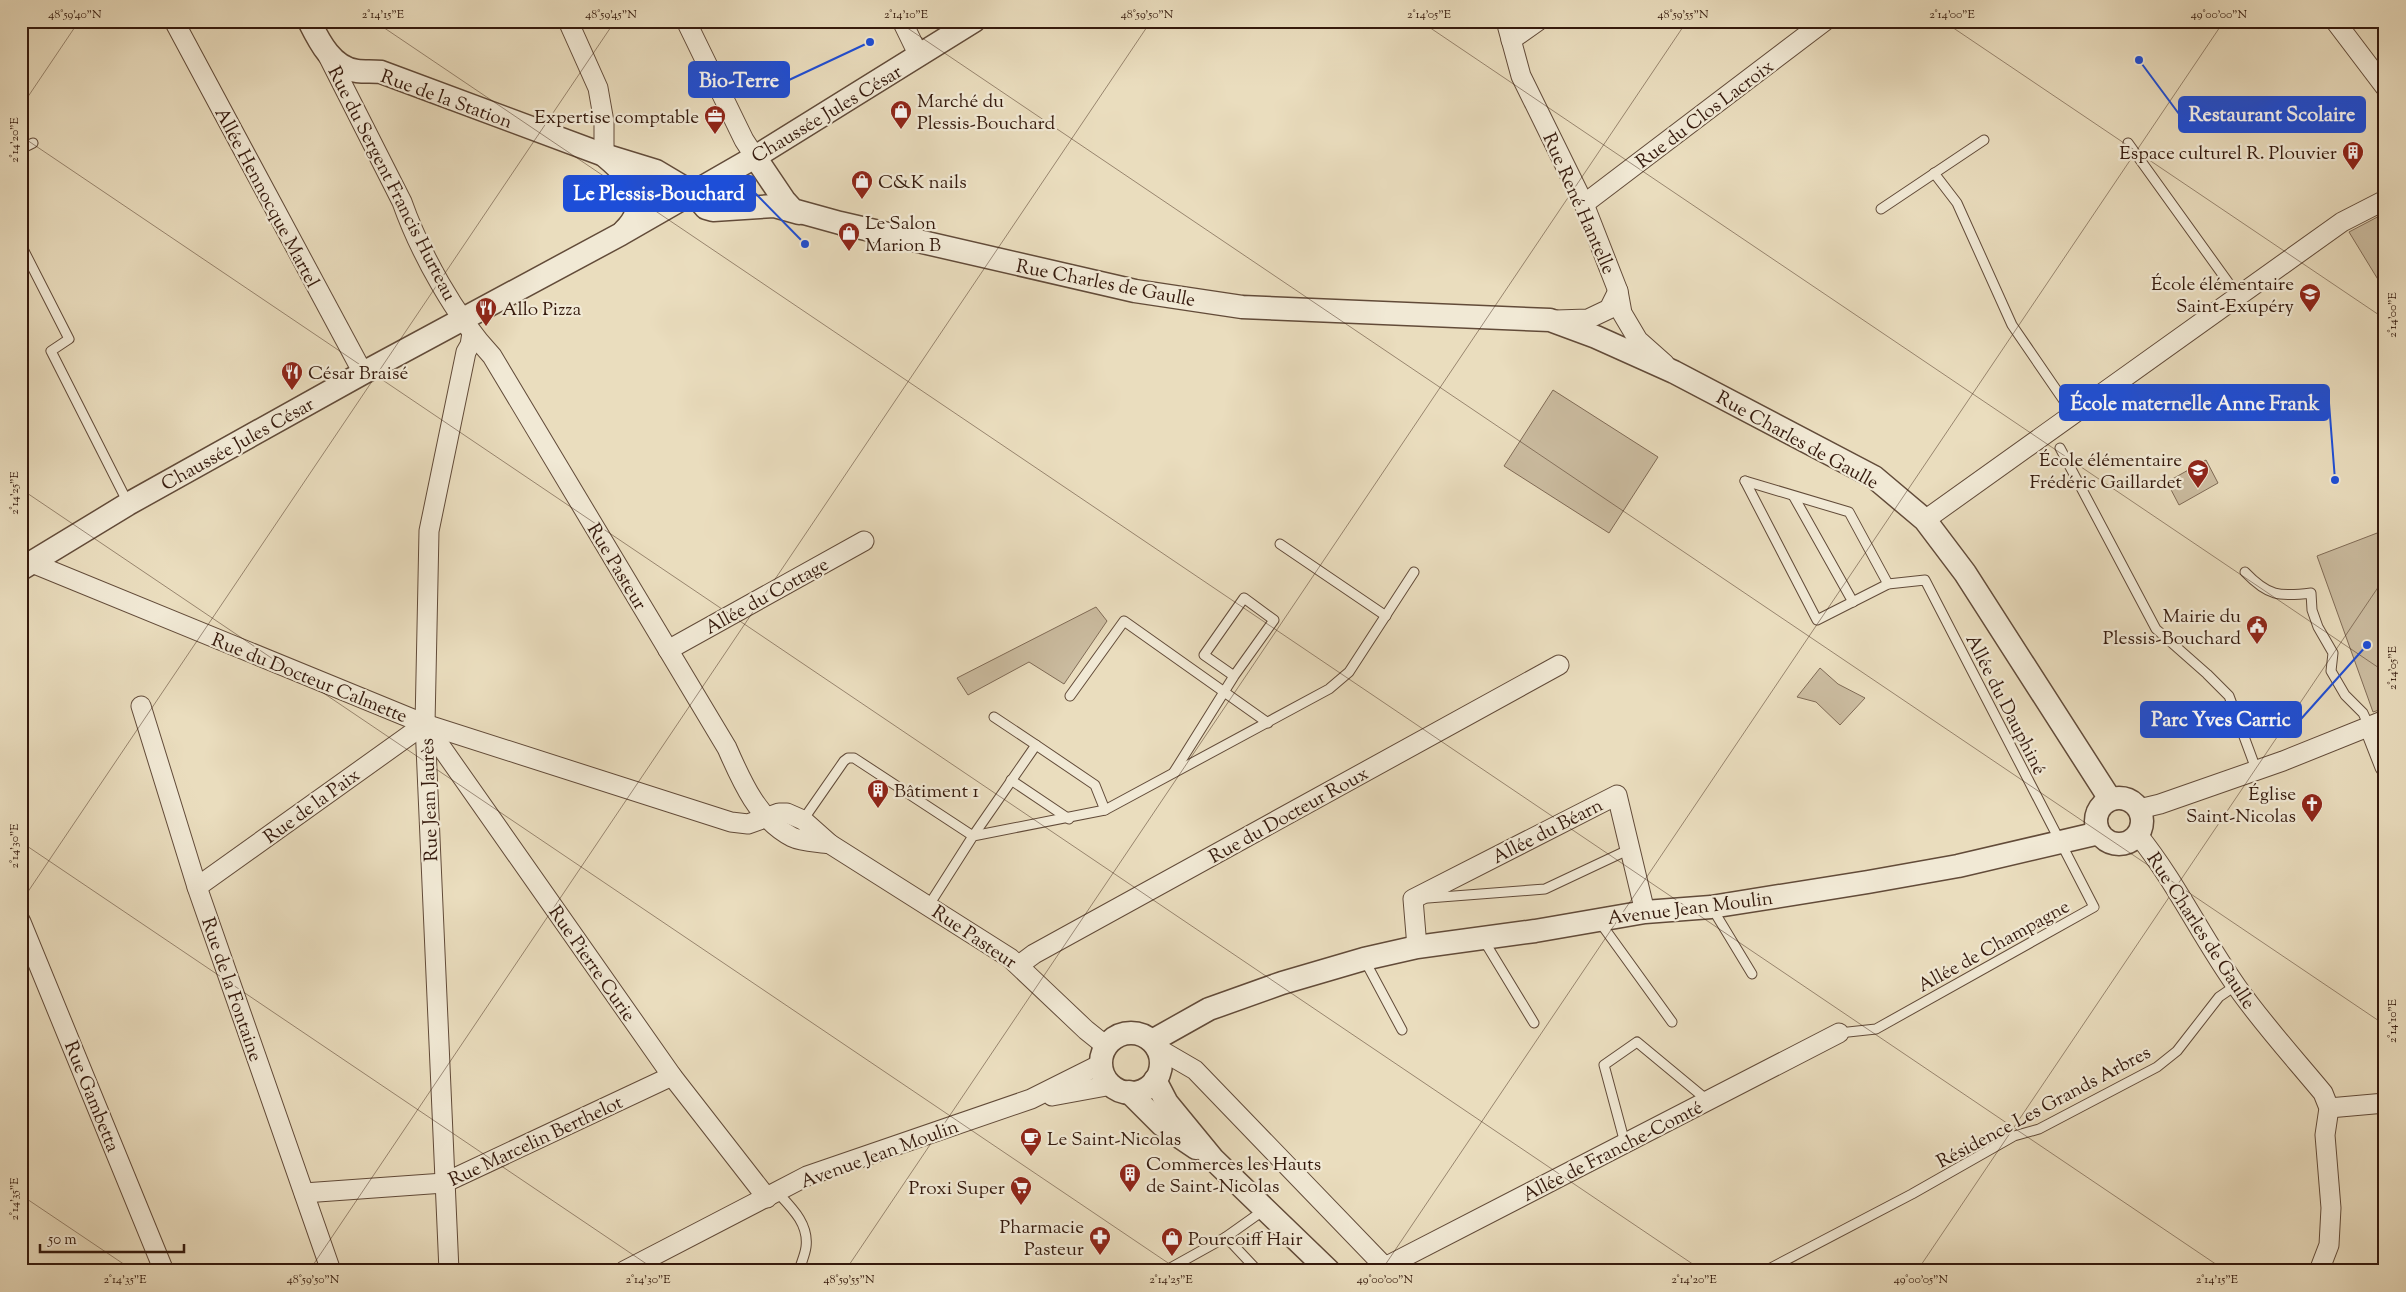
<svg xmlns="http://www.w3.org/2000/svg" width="2406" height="1292" font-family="'Sorts Mill Goudy',serif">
<rect width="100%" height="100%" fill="#eaddbe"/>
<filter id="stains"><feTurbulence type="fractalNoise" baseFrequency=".004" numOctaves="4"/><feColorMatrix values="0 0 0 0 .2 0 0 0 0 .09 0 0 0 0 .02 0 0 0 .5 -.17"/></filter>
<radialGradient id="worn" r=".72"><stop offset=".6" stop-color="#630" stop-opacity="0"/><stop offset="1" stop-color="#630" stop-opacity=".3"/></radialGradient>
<g fill="#cbbca0" stroke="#806b56">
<path d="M2385 213V291L2349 232Z"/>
<path d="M1553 390 1658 457 1609 533 1504 466Z"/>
<path d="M2206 460 2218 483 2179 505 2167 482Z"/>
<path d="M2385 530V708L2373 712 2317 556Z"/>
<path d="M1096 607 1107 621 1064 684 1029 662 968 695 957 678Z"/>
<path d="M1820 668 1838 684 1865 698 1840 725 1816 702 1797 697Z"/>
</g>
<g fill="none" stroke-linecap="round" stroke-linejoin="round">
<g stroke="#624b39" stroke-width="11">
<g id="service">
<path d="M2128 143 2238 296"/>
<path d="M21 149 33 143"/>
<path d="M1934 173 1957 203 2012 325 2073 414"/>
<path d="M1881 209 1984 140"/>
<path d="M21 245 69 339 51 351 128 503"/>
<path d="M2060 448 2156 629 2207 674 2229 696 2256 769"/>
<path d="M1745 481 1817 620 1888 584 1925 580 2094 907 1876 1029 1839 1033"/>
<path d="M1745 481 1849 512 1888 584"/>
<path d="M1794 497 1853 602"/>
<path d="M1280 544 1386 616"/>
<path d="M2245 572C2268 596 2279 597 2311 593L2312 610 2318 627 2333 653 2331 671 2345 695 2363 713 2369 726"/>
<path d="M1070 696 1124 621 1268 723"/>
<path d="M994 717 1036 745"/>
<path d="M1174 772 1234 676 1274 620 1244 598 1204 655 1234 676"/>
<path d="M1011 780 1069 819"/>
<path d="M803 820 844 761 848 758H854L973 836 1036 745 1095 785 1105 810"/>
<path d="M1428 898 1545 889 1630 849"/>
<path d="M929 905 973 836 1105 810 1329 689 1349 672 1414 572"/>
<path d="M1712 908 1752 974"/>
<path d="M1599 921 1672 1022"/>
<path d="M1483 939 1534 1023"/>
<path d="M1364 959 1402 1030"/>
<path d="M1625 1143 1604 1065 1637 1042 1707 1100"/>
<path d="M777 1192C792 1208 809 1224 806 1247 805 1255 801 1263 799 1271"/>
<path d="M1165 1271 1226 1237"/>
<path d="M1258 1271 1226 1237 1264 1210"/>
<path d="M1765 1271 1912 1194 2014 1136 2039 1129 2157 1067 2177 1051 2219 997 2235 986"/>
</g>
</g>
<g stroke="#624b39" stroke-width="21">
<g id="minor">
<path d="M174 21 363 373"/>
<path d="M568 21 598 88 604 122V155"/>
<path d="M686 21 744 140 755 157"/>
<path d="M902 21 919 56"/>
<path d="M1506 21 1521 76 1584 204 1618 291 1622 313 1638 340 1665 364"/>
<path d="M2335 21 2385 87"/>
<path d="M1511 40 1538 21"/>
<path d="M328 56 402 202C420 253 455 316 492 356L727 748C741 780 758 820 792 837 802 842 819 842 830 844"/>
<path d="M1584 204 1825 21"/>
<path d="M1556 320 1588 319 1609 309 1618 291"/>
<path d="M1925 520 2342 222 2385 200"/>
<path d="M32 563 425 724 731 822 748 824 779 813H787L803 820 830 844 1010 958 1086 1030 1106 1046"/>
<path d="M668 650 864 541"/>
<path d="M141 706 197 887 331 1271"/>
<path d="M425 724 672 1076 767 1198"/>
<path d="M2369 726 2385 767"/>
<path d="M2139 809 2160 804 2283 761 2385 720"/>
<path d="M2138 835C2176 882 2202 938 2237 987 2263 1024 2294 1058 2323 1093L2329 1108 2325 1135 2331 1208 2329 1245 2319 1271"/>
<path d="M197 887 425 724"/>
<path d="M21 922 164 1271"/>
<path d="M1417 947 1413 899 1617 795 1645 912"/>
<path d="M1019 965 1034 954 1559 665"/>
<path d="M1164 1052 1195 1070 1385 1267 1839 1033"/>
<path d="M1052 1096 1112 1085"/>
<path d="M2329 1108 2385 1103"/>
<path d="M304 1193 444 1183 672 1076"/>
<path d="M449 1271 425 724 429 531 466 352 470 345 472 333"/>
<path d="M624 1271 807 1176 1031 1099 1101 1064"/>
</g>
</g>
<g stroke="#624b39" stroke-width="25">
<g id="tertiary">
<path d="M309 21C319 41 332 68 357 71 365 72 373 71 381 72L604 155 656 171 693 193 706 208 713 210 774 206 799 213"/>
<path d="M606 157C631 178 653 203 624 231"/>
<path d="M755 157 784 200 793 210 840 223 1135 291 1242 307 1550 320 1596 337 1674 372 1874 477 1925 520 1965 573 2110 799"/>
<path d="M21 569 128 504 363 373 621 234 755 157 974 21"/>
<circle cx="2119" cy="821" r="23"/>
<circle cx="1131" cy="1063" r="30"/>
<path d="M1152 1041 1209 1009 1282 983 1364 959 1417 947 1535 931 1645 912 1711 907 1868 882 1958 866 2099 833"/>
<path d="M1155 1080 1167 1103 1213 1159 1329 1271"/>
<path d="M1129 1092 1162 1125 1196 1148"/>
</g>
</g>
<use href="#service" stroke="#f1e9d5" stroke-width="9"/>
<use href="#minor" stroke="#f1e9d5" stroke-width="19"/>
<use href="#tertiary" stroke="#f1e9d5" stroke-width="22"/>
</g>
<path fill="none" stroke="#351a0d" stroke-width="1" stroke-opacity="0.45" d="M374 21 2226 1271M897 21 2385 1025M1420 21 2385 672M1943 21 2385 319M21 107 79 21M21 136 1703 1271M21 489 1180 1271M21 842 657 1271M21 902 615 21M21 1195 134 1271M309 1271 1151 21M845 1271 1687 21M1381 1271 2224 21M1917 1271 2385 577"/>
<defs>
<g id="shop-pin" transform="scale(1.125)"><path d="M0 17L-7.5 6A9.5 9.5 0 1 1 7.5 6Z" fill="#8f2418" stroke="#f1e9d5"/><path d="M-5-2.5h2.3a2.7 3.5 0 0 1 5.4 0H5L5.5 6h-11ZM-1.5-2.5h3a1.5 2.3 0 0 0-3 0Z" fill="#fff"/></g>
<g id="office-pin" transform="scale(1.125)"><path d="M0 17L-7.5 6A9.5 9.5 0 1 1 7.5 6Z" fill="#8f2418" stroke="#f1e9d5"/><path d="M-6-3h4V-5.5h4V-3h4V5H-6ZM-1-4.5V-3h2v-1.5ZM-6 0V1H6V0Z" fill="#fff"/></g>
<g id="building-pin" transform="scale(1.125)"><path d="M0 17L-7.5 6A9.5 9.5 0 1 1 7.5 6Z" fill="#8f2418" stroke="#f1e9d5"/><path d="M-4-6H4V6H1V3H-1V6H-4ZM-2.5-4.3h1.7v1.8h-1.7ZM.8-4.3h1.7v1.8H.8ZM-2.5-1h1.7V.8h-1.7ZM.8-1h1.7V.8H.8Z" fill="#fff"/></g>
<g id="school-pin" transform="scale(1.125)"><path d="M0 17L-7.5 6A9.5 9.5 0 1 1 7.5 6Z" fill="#8f2418" stroke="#f1e9d5"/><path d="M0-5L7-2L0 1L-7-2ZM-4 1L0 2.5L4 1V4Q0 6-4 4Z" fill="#fff"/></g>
<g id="restaurant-pin" transform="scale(1.125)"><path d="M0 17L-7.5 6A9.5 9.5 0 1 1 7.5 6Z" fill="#8f2418" stroke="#f1e9d5"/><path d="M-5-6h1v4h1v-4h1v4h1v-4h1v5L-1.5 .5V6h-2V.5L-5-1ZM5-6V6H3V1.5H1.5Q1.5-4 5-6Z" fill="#fff"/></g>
<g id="civic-pin" transform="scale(1.125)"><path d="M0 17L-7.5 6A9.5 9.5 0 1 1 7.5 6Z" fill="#8f2418" stroke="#f1e9d5"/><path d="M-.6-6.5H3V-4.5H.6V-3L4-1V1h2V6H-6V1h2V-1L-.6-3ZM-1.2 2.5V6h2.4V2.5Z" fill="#fff"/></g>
<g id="church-pin" transform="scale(1.125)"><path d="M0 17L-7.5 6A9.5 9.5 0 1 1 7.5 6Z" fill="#8f2418" stroke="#f1e9d5"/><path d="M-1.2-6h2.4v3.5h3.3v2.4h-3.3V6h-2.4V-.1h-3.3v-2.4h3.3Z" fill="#fff"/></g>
<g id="cafe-pin" transform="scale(1.125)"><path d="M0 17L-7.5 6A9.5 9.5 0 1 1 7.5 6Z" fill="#8f2418" stroke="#f1e9d5"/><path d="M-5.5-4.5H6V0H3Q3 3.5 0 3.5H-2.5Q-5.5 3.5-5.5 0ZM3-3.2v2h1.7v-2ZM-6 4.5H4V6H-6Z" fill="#fff"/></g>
<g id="supermarket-pin" transform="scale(1.125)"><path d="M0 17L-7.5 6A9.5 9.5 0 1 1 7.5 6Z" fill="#8f2418" stroke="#f1e9d5"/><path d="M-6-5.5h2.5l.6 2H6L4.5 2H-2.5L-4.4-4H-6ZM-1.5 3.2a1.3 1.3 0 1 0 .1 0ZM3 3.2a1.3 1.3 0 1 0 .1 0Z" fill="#fff"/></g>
<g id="pharmacy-pin" transform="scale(1.125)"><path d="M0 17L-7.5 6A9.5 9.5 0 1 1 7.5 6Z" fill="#8f2418" stroke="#f1e9d5"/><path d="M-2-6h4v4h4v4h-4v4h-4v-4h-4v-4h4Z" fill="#fff"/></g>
</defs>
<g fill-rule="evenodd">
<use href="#shop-pin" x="901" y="111"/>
<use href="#office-pin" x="715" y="116"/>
<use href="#building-pin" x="2353" y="152"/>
<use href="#shop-pin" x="862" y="181"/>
<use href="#shop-pin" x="849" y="233"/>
<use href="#school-pin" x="2310" y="294"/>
<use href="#restaurant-pin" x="486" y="308"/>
<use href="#restaurant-pin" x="292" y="372"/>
<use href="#school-pin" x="2198" y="470"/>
<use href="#civic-pin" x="2257" y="626"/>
<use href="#building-pin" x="878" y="790"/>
<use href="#church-pin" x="2312" y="804"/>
<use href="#cafe-pin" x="1031" y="1138"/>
<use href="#building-pin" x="1130" y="1174"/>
<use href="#supermarket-pin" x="1021" y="1187"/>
<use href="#pharmacy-pin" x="1100" y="1237"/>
<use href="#shop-pin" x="1172" y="1238"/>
</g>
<g text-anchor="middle" stroke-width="4.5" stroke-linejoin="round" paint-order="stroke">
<g font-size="19" fill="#351a0d" stroke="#f1e9d5">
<text transform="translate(447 98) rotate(20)" y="7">Rue de la Station</text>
<text transform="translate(826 113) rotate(-31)" y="7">Chaussée Jules César</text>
<text transform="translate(1704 113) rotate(-37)" y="7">Rue du Clos Lacroix</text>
<text transform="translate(393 183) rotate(63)" y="7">Rue du Sergent Francis Hurteau</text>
<text transform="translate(268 197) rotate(62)" y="7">Allée Hennocque Martel</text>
<text transform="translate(1580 203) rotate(66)" y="7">Rue René Hantelle</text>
<text transform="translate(1106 282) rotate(11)" y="7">Rue Charles de Gaulle</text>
<text transform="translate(1798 439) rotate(29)" y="7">Rue Charles de Gaulle</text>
<text transform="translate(237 443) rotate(-29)" y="7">Chaussée Jules César</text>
<text transform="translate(618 566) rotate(59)" y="7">Rue Pasteur</text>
<text transform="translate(766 595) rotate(-29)" y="7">Allée du Cottage</text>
<text transform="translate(310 677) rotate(22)" y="7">Rue du Docteur Calmette</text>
<text transform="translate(2007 704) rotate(63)" y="7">Allée du Dauphiné</text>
<text transform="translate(428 800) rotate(-92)" y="7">Rue Jean Jaurès</text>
<text transform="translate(311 805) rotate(-36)" y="7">Rue de la Paix</text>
<text transform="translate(1288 814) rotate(-29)" y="7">Rue du Docteur Roux</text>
<text transform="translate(1547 830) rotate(-27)" y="7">Allée du Béarn</text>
<text transform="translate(1690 907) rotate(-7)" y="7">Avenue Jean Moulin</text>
<text transform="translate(2202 930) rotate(57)" y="7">Rue Charles de Gaulle</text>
<text transform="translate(975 936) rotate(34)" y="7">Rue Pasteur</text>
<text transform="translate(1993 945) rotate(-29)" y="7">Allée de Champagne</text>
<text transform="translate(593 963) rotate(55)" y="7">Rue Pierre Curie</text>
<text transform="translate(233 989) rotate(71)" y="7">Rue de la Fontaine</text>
<text transform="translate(93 1096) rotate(68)" y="7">Rue Gambetta</text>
<text transform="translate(2043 1106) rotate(-28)" y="7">Résidence Les Grands Arbres</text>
<text transform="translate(535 1140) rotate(-25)" y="7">Rue Marcelin Berthelot</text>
<text transform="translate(1612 1150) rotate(-27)" y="7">Allée de Franche-Comté</text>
<text transform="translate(879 1153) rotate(-20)" y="7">Avenue Jean Moulin</text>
</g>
<g font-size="19" fill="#351a0d" stroke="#f1e9d5" text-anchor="start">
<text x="917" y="107">Marché du<tspan x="917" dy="22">Plessis-Bouchard</tspan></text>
<text x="699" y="123" text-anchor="end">Expertise comptable</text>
<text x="2337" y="159" text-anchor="end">Espace culturel R. Plouvier</text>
<text x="878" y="188">C&amp;K nails</text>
<text x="865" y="229">Le Salon<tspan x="865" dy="22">Marion B</tspan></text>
<text x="2294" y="290" text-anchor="end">École élémentaire<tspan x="2294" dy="22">Saint-Exupéry</tspan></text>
<text x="502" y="315">Allo Pizza</text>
<text x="308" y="379">César Braisé</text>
<text x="2182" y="466" text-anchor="end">École élémentaire<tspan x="2182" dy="22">Frédéric Gaillardet</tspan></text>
<text x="2241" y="622" text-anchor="end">Mairie du<tspan x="2241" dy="22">Plessis-Bouchard</tspan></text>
<text x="894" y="797">Bâtiment 1</text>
<text x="2296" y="800" text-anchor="end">Église<tspan x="2296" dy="22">Saint-Nicolas</tspan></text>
<text x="1047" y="1145">Le Saint-Nicolas</text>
<text x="1146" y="1170">Commerces les Hauts<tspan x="1146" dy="22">de Saint-Nicolas</tspan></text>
<text x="1005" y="1194" text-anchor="end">Proxi Super</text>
<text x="1084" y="1233" text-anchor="end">Pharmacie<tspan x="1084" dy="22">Pasteur</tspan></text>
<text x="1188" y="1245">Pourcoiff Hair</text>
</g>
</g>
<path fill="none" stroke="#1d4ed8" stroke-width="2" d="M870 42L789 80M2139 60L2179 114M805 244L755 193M2335 480L2329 403M2367 645L2301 719"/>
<g fill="#1d4ed8" stroke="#f1e9d5" stroke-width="2">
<circle cx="870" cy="42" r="5"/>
<circle cx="2139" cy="60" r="5"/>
<circle cx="805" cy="244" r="5"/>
<circle cx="2335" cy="480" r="5"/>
<circle cx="2367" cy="645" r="5"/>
</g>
<g fill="#1d4ed8" stroke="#1d4ed8" stroke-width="2">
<rect x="689" y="62" width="100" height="35" rx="5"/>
<rect x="2179" y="97" width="186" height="35" rx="5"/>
<rect x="564" y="176" width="191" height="35" rx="5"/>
<rect x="2060" y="385" width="269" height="35" rx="5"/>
<rect x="2141" y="702" width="160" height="35" rx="5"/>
</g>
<g font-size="20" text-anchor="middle" font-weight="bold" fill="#fff">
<text x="739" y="87">Bio-Terre</text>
<text x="2272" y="121">Restaurant Scolaire</text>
<text x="659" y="200">Le Plessis-Bouchard</text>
<text x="2195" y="410">École maternelle Anne Frank</text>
<text x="2221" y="726">Parc Yves Carric</text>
</g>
<rect width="2406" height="1292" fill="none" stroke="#eaddbe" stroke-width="55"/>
<path d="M40 1244v8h144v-8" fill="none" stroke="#351a0d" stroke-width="2.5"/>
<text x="48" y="1244" font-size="15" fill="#351a0d" stroke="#f1e9d5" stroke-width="4" paint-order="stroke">50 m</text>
<rect x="28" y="28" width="2350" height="1236" fill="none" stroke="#351a0d" stroke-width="2"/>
<g font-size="12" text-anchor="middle" fill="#351a0d">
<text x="75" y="18">48°59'40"N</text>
<text x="383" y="18">2°14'15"E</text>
<text x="611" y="18">48°59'45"N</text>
<text x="906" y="18">2°14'10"E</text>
<text x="1147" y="18">48°59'50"N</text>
<text x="1429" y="18">2°14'05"E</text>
<text x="1683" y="18">48°59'55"N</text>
<text x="1952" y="18">2°14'00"E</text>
<text x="2219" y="18">49°00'00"N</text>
<text transform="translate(14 140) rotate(-90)" y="4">2°14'20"E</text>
<text transform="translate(2392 315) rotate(-90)" y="4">2°14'00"E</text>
<text transform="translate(14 493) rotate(-90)" y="4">2°14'25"E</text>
<text transform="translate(2392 668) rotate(-90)" y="4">2°14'05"E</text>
<text transform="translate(14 846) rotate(-90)" y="4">2°14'30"E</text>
<text transform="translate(2392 1021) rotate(-90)" y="4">2°14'10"E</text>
<text transform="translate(14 1199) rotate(-90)" y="4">2°14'35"E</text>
<text x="125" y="1283">2°14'35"E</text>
<text x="313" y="1283">48°59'50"N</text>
<text x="648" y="1283">2°14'30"E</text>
<text x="849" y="1283">48°59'55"N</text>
<text x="1171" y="1283">2°14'25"E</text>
<text x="1385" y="1283">49°00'00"N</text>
<text x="1694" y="1283">2°14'20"E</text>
<text x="1921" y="1283">49°00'05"N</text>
<text x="2217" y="1283">2°14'15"E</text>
</g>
<rect width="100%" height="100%" filter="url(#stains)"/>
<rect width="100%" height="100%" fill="url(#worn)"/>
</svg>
